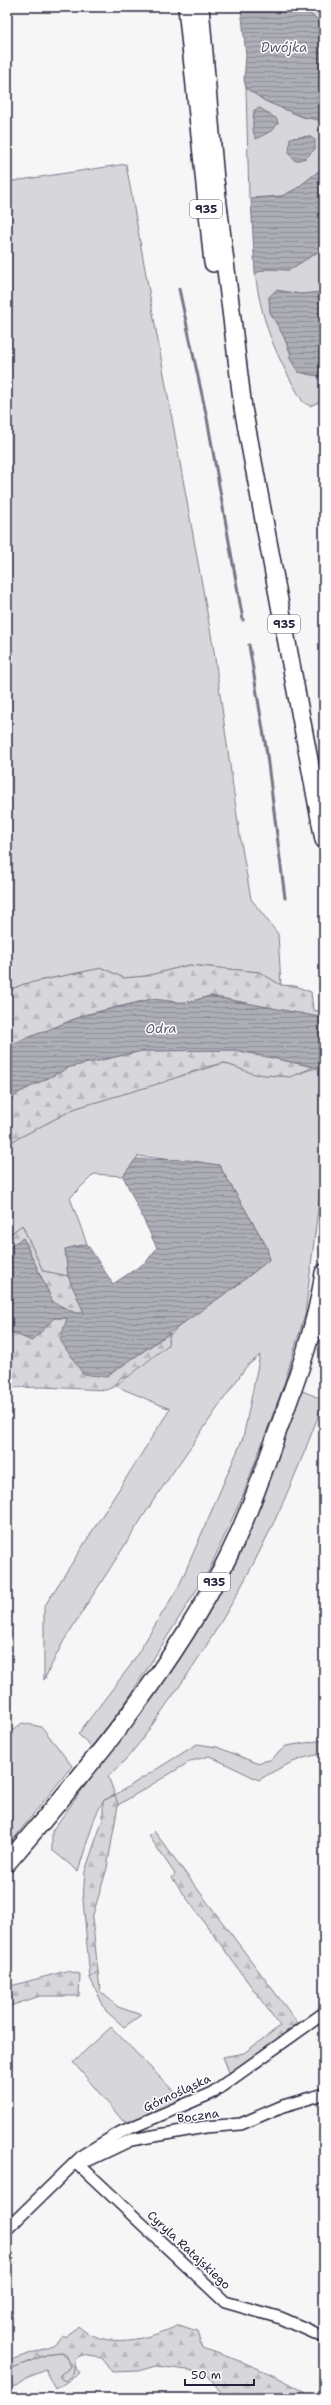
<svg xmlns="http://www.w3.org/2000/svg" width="331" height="2405" font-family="'Shantell Sans',sans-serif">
<defs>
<pattern id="forest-firs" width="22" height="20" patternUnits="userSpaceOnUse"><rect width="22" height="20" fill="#d7d7db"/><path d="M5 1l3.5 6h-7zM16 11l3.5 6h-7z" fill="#b8b8bd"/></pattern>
<pattern id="water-rules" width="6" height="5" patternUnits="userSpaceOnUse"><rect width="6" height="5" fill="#aeaeb7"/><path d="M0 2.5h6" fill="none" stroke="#8d8d96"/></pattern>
</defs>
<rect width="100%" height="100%" fill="#f6f6f7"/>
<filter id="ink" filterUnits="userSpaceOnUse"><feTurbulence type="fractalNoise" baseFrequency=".025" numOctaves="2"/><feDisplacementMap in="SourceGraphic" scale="8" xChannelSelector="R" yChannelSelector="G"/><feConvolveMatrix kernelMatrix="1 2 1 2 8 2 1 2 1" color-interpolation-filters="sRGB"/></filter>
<g filter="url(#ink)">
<g fill="#d7d7db" stroke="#7c7c8b">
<path d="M300 7H324V24Z"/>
<path d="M246 88 265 101 303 117 324 121V167L296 189 282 196 249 198Z"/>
<path d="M126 164 214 651 240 837 251 899 278 934 281 985 259 972 189 965 146 976 124 978 102 968 24 984 7 991V182Z"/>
<path d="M324 248V292L300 294 276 290 269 297 270 312 284 337 291 355 306 374 324 377V400L310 406 303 402C277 358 262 325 255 273L267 269 289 270Z"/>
<path d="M224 1063C245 1071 265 1077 288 1076 302 1076 308 1066 324 1069V1164L317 1217 305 1314 283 1387 243 1495 209 1570 128 1699 92 1747 78 1734 130 1666 179 1586 243 1438 260 1355 246 1367 153 1501 63 1642 44 1680V1607L170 1409 116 1386 188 1318 235 1287 269 1260 267 1247 219 1165 138 1156 123 1176 94 1174 70 1198 87 1244 65 1249 68 1276 43 1271 22 1225 7 1237V1144L76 1108Z"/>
<path d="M300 1390 324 1400C284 1512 234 1612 164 1708 148 1731 130 1759 108 1776L115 1795 197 1744 217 1747 256 1763 270 1760 286 1746 324 1740V1754C300 1756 279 1768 259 1780L209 1756 191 1761 118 1805 114 1795 103 1801 95 1817 78 1871 52 1850V1831L180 1656Z"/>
<path d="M22 1723 42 1727 72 1766 7 1847V1735Z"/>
<path d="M98 1971 100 1991 118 2007 141 2015 124 2027 106 2011 90 1978Z"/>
<path d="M111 2027 184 2102 134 2122 123 2121 73 2062Z"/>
<path d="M62 2352 80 2373 56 2389 46 2370 26 2378 7 2391V2370L51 2353Z"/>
</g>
<g fill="url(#forest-firs)" stroke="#7c7c8b">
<path d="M189 965 259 972 281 985 295 986 311 992 313 1010 324 1012V1018L210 996 185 1003 152 999 83 1015 7 1048V991L24 984 102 968 124 978 146 976Z"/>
<path d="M235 1050 314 1067 290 1077 254 1074 224 1063 206 1067 161 1083 76 1108 7 1144V1103L18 1093 70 1067 142 1051Z"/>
<path d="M22 1225 43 1271 68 1276 85 1313H75L53 1302 23 1238 7 1248V1237Z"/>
<path d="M54 1318H67L106 1377 170 1333 168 1345 128 1377 120 1378 116 1386 106 1390 42 1387 7 1388V1330L32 1341Z"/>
<path d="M115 1795 118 1805 107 1868 92 1918 98 1971 90 1978 83 1900 85 1871 103 1819V1801Z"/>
<path d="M154 1831 300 2026 231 2077 223 2057 244 2053 280 2026 172 1878 175 1874 149 1836Z"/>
<path d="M66 1971 80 1974 79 1996H40L7 2007V1987Z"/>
<path d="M179 2325 197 2331 202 2348C242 2361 279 2375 314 2398H225L207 2374 202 2372 157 2366 139 2371 112 2372 102 2358 82 2355 76 2358 73 2374 65 2381 60 2378V2375L71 2367 66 2354 62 2352 51 2353 7 2370V2361L53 2346 64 2336 66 2338 78 2326C104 2351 150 2339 179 2325Z"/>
</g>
<g fill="url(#water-rules)" stroke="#767685">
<path d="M241 7H300L324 24V121L303 117 265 101 246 88 244 80 246 56Z"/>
<path d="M260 108 277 119 278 123 273 130 256 139C251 129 253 121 254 110Z"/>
<path d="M309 136 315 140V149L306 158 295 161 289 154 290 138Z"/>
<path d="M324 167V248L289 270 267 269 255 273 251 199 282 196 296 189Z"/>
<path d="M276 290 300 294 324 292V377L298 372 289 357 291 354 284 337 270 312 269 297Z"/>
<path d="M210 996 324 1018V1069L235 1050 142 1051 70 1067 18 1093 7 1103V1048L12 1044 83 1016 152 999 185 1003Z"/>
<path d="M136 1159 187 1160 219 1165 267 1247 269 1260 235 1287 106 1377 83 1374 60 1340 67 1318H54L32 1341 7 1330V1248L23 1238 53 1302 75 1313H84L68 1276 65 1249 87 1244 113 1284 146 1262 157 1248 123 1176Z"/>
</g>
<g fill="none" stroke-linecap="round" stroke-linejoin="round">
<g stroke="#767685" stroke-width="3">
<path d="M179 289 207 418 243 620"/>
<path d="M249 645 266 748 285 898"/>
</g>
<g stroke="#22223b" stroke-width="14">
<g id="minor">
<path d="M76 2162 225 2302 281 2318 324 2337"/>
<path d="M78 2162 89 2160 131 2140 205 2127 241 2124 283 2106 324 2094"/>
<path d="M7 2229 83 2155 121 2132 212 2093 324 2013"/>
</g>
</g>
<g stroke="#22223b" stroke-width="20">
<g id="primary">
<path d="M187 7 213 263"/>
<path d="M200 7 215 180 243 408 324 840"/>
<path d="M7 1863C89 1767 172 1671 228 1557 248 1516 263 1473 278 1430 297 1379 316 1327 324 1273"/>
</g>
</g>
<use href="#minor" stroke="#fff" stroke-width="11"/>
<use href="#primary" stroke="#fff" stroke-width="17"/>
</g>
</g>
<g text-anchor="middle" stroke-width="3" stroke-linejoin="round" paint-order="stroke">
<g fill="#fff" stroke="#646476" stroke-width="1">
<rect x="190" y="200" width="32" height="18" rx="3"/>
<rect x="268" y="615" width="32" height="18" rx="3"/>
<rect x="198" y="1573" width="32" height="18" rx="3"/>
</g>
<g font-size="11" font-weight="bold" fill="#22223b">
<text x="206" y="213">935</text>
<text x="284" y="628">935</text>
<text x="214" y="1586">935</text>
</g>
<g font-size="12" fill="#22223b" stroke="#fff">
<text transform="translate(177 2093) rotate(-25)" y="4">Górnośląska</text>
<text transform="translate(198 2116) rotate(-8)" y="4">Boczna</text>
<text transform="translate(189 2250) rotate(43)" y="4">Cyryla Ratajskiego</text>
</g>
<g font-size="13" font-style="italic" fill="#5a5a6d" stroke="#fff">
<text x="284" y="52">Dwójka</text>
<text transform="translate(161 1028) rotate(-1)" y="5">Odra</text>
</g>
</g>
<rect width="331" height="2405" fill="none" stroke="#fff" stroke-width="24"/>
<rect x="12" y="12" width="307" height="2381" fill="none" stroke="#22223b" stroke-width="1.5" filter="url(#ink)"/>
<path d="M185 2379v6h69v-6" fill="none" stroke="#22223b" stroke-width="2"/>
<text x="191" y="2379" font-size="12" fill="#22223b" stroke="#ffffff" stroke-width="3" paint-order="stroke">50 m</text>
</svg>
